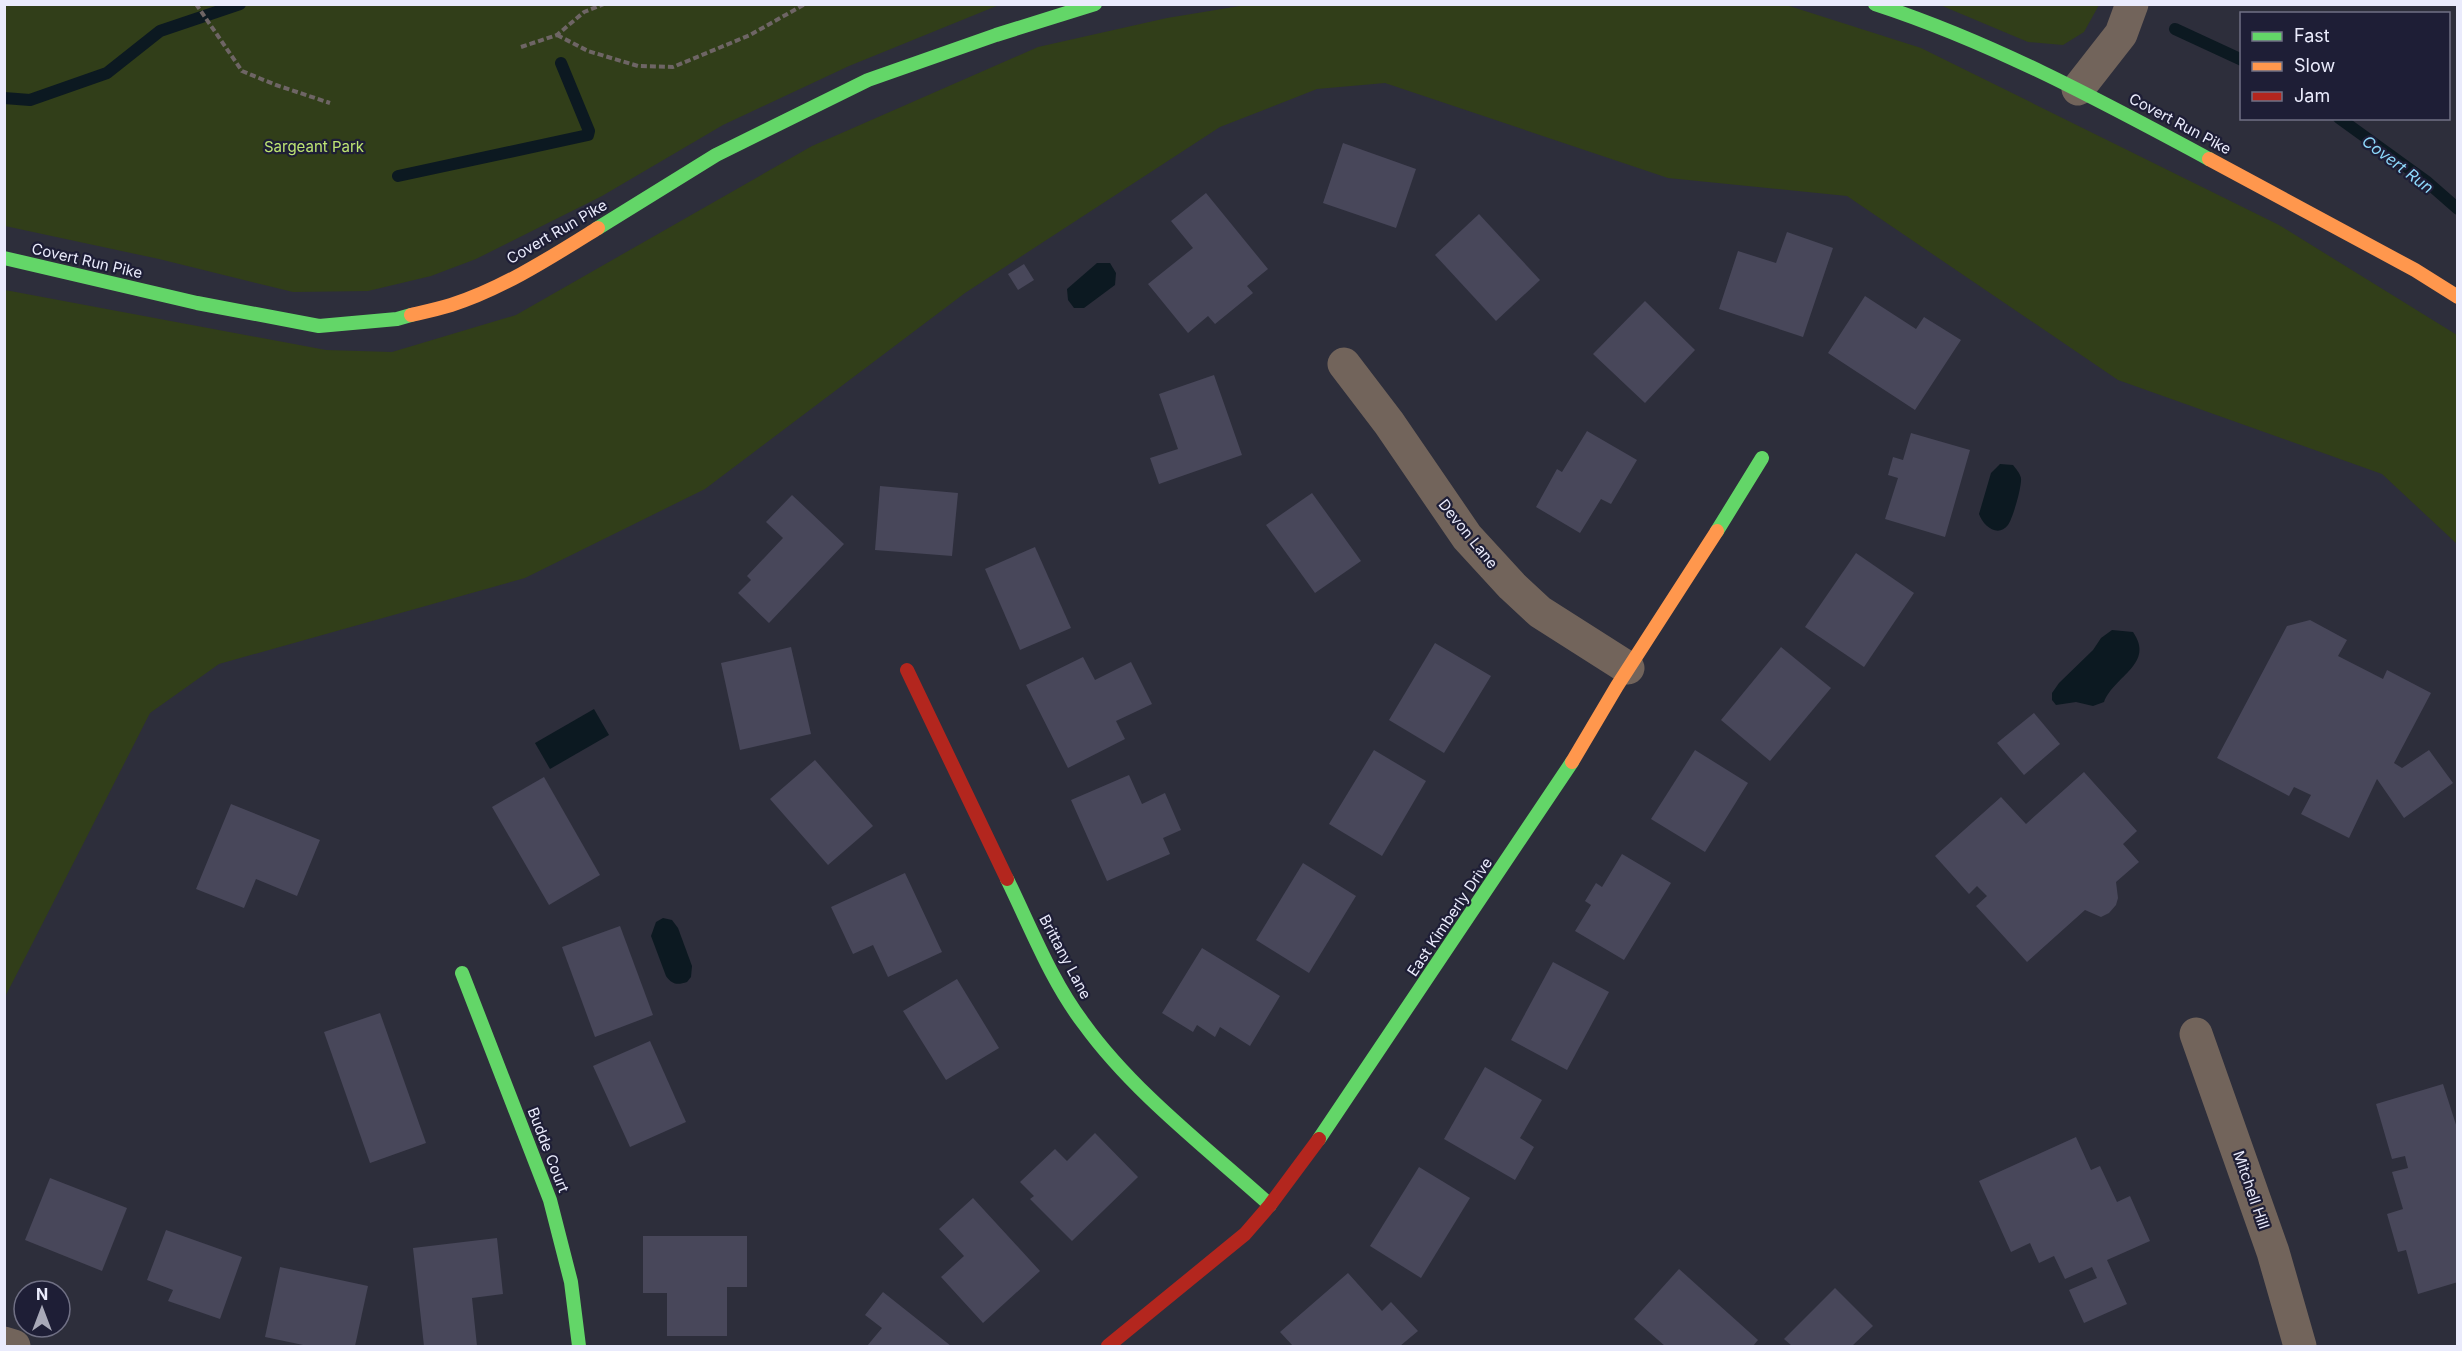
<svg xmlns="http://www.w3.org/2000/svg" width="2462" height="1351" font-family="Inter,sans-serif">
<rect width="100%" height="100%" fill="#2d2e3b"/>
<g fill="#313e19">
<path d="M5 4H999V5L849 66 723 125 602 196 476 259 431 276 368 291 293 292 159 259 5 226Z"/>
<path d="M1783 4 1921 48 2279 225 2457 335V544L2382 474 2118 380 1847 196 1668 178 1385 83 1317 89 1220 127 965 293 705 489 525 578 219 664 150 713 5 997V290L326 350 392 352 516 315 812 146 1038 47 1167 18 1246 5Z"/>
<path d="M1940 5 2099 4V5L2084 32 2063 45 2028 42Z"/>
</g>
<g fill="#0c1921">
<path d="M1097 263H1110L1116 273 1115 285 1084 308H1074L1068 300 1067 289Z"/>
<path d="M2000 464 2013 465C2016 469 2020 473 2021 478 2022 486 2013 518 2008 525 1998 538 1983 526 1979 514L1991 473Z"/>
<path d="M2112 630 2133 632C2155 664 2115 675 2104 702L2093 706 2076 702 2056 705 2052 700V693L2059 683 2093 650 2101 638Z"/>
<path d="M594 709 609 735 550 769 535 743Z"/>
<path d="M663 918 672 920 678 928 692 966 691 977 687 982C678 985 672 985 666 976L651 936 656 922Z"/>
</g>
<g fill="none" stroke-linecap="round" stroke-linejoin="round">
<g stroke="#0c1921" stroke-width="12">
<path d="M2175 29 2242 60"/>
<path d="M4 98 30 100 107 73 160 31 240 4"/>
<path d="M2339 118 2426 181 2458 209"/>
<path d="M398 176 588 135 589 131 561 63"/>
</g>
</g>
<g fill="#48475a">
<path d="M1343 143 1416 169 1396 228 1323 203Z"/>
<path d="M1206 193 1268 269 1247 286 1253 293 1215 324 1208 316 1188 333 1148 284 1193 248 1171 221Z"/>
<path d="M1479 214 1540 280 1496 321 1435 255Z"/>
<path d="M1787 232 1833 248 1803 337 1719 309 1738 251 1776 263Z"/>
<path d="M1024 264 1034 280 1018 290 1008 274Z"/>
<path d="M1865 296 1916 329 1924 317 1961 340 1915 410 1828 353Z"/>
<path d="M1645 301 1695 350 1645 403 1593 354Z"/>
<path d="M1214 375 1242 455 1159 484 1150 458 1178 449 1159 394Z"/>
<path d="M1587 431 1637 460 1611 504 1601 499 1580 533 1536 507 1557 469 1562 472Z"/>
<path d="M1911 433 1970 450 1945 537 1885 519 1898 478 1888 475 1893 457 1903 460Z"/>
<path d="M880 486 958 493 952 556 875 550Z"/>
<path d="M1312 493 1361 561 1315 593 1266 525Z"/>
<path d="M792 495 844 544 769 623 738 593 751 580 747 576 783 538 766 522Z"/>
<path d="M1035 547 1071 628 1020 650 985 569Z"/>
<path d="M1856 553 1914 593 1864 667 1805 627Z"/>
<path d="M2310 620 2347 640 2338 656 2383 679 2387 670 2431 693 2394 763 2402 768 2429 750 2453 783 2404 818 2377 779 2349 838 2301 814 2311 795 2294 787 2289 796 2217 758 2287 626Z"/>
<path d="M1435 643 1491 676 1444 753 1389 720Z"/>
<path d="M791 647 811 734 740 750 721 663Z"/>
<path d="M1781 647 1831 688 1770 761 1721 720Z"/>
<path d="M1083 657 1095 680 1131 662 1152 704 1116 721 1125 739 1068 768 1026 685Z"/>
<path d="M2034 713 2060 744 2024 775 1997 743Z"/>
<path d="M1374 750 1426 781 1382 856 1329 824Z"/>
<path d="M1695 750 1748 783 1705 852 1651 819Z"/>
<path d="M815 760 873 826 828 865 770 799Z"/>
<path d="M2084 772 2137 831 2123 844 2139 862 2116 882 2118 898 2116 905 2109 913 2101 917 2085 910 2027 962 1976 906 1987 896 1977 886 1969 894 1935 856 2001 797 2026 824Z"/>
<path d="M1129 775 1142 804 1165 793 1181 830 1163 838 1170 854 1107 881 1071 800Z"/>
<path d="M544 777 600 875 549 905 492 807Z"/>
<path d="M231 804 320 840 297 896 256 879 244 908 196 889Z"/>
<path d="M1622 854 1671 883 1624 960 1575 931 1591 905 1585 901 1596 883 1602 887Z"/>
<path d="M1303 863 1356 896 1309 973 1256 940Z"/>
<path d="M905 873 942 952 888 977 873 945 853 954 831 907Z"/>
<path d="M620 926 653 1015 595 1037 562 947Z"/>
<path d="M1202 948 1280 996 1250 1046 1220 1027 1215 1037 1197 1025 1193 1032 1162 1013Z"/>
<path d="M1553 962 1609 992 1567 1070 1511 1040Z"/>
<path d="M957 979 999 1048 946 1080 903 1011Z"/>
<path d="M380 1013 426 1143 370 1163 324 1032Z"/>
<path d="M650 1041 686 1122 630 1147 593 1066Z"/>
<path d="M1485 1067 1542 1100 1520 1138 1534 1147 1515 1180 1444 1139Z"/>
<path d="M2443 1084 2458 1131V1282L2418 1294 2406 1250 2398 1252 2387 1214 2403 1209 2392 1172 2408 1168 2405 1156 2392 1159 2376 1104Z"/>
<path d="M1095 1133 1138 1177 1072 1241 1030 1199 1034 1196 1020 1182 1055 1149 1067 1161Z"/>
<path d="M2076 1137 2091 1170 2100 1166 2117 1202 2130 1196 2150 1241 2107 1260 2127 1304 2084 1323 2069 1290 2097 1278 2092 1267 2065 1279 2054 1256 2039 1263 2030 1243 2011 1252 1979 1181Z"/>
<path d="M1419 1167 1470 1198 1421 1278 1370 1246Z"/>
<path d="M50 1178 127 1208 102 1271 25 1240Z"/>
<path d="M973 1198 1040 1271 983 1323 941 1277 964 1256 939 1229Z"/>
<path d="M166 1230 242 1257 220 1319 168 1301 173 1290 147 1280Z"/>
<path d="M643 1236H747V1287H727V1336H667V1293H643Z"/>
<path d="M497 1238 503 1294 472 1298 477 1346H424L413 1248Z"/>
<path d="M280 1267 368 1286 355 1346H308L265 1337Z"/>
<path d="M1679 1269 1758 1340 1753 1346H1665L1634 1319Z"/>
<path d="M1348 1273 1382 1311 1391 1302 1418 1331 1400 1346H1293L1280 1332Z"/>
<path d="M1835 1288 1873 1326 1852 1346H1792L1784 1339Z"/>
<path d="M883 1292 951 1346H867L882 1328 865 1315Z"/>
</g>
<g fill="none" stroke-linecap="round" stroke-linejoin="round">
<g stroke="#6e6565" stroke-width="4" stroke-dasharray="6 3" stroke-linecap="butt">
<path d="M196 4 242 71 276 85 330 103"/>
<path d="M557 35 588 51 638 66 673 67 750 35 805 4"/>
<path d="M521 47 557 35 584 12 604 4"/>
</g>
<g stroke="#72645b" stroke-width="33">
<path d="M2078 89 2121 34 2132 4"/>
<path d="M1344 364 1389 423 1467 537 1512 586 1540 612 1628 668"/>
<path d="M2196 1034 2273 1252 2300 1346"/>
<path d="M4 1343 14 1346"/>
</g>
<g stroke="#63d668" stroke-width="14">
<path d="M1875 4C1992 42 2101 101 2209 159"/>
<path d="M598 228 716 155 868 80 996 35 1095 4"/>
<path d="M4 258 197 303 319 326 397 319 411 315"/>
<path d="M1717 531 1762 458"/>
<path d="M1007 879C1031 928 1051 981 1084 1024 1133 1092 1208 1149 1270 1205"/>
<path d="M462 973 550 1200 571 1282 579 1346"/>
<path d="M1319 1139 1572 762"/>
</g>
<g stroke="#ff974d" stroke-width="14">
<path d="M2209 159 2415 270 2458 297"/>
<path d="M411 315C424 312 438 309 451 305 502 289 553 256 598 228"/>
<path d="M1572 762 1617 686 1717 531"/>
</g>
<g stroke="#b3261e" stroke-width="14">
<path d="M907 670 1007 879"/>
<path d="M1108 1346 1245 1234 1270 1205 1319 1139"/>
</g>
</g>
<g text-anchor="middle" stroke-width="4.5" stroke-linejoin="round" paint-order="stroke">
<g font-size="15" fill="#eaebfc" stroke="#1e1e36">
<text transform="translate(2180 124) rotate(28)" y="5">Covert Run Pike</text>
<text transform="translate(557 232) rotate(-30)" y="5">Covert Run Pike</text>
<text transform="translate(87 261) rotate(13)" y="5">Covert Run Pike</text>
<text transform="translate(1468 534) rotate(51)" y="5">Devon Lane</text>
<text transform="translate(1450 917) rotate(-56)" y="5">East Kimberly Drive</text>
<text transform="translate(1065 957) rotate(62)" y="5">Brittany Lane</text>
<text transform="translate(548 1150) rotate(69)" y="5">Budde Court</text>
<text transform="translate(2251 1190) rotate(71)" y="5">Mitchell Hill</text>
</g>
<g font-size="15" fill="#bee573" stroke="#1e1e36">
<text x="314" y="152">Sargeant Park</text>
</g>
<g font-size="16" font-style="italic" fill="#8dd8fb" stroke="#1e1e36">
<text transform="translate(2398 164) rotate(37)" y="6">Covert Run</text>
</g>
</g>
<rect width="2462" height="1351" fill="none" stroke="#eaebfc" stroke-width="12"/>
<rect x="2240" y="12" width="210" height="108" fill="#1e1e36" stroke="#707085" stroke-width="1.5"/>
<rect x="2252" y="32" width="30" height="9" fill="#63d668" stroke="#707085" stroke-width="1.5"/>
<text x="2294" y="42" font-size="18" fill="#eaebfc">Fast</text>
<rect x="2252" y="62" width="30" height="9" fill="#ff974d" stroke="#707085" stroke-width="1.5"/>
<text x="2294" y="72" font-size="18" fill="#eaebfc">Slow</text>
<rect x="2252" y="92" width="30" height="9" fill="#b3261e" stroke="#707085" stroke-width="1.5"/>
<text x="2294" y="102" font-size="18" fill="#eaebfc">Jam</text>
<g transform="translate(42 1309)"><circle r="28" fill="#1e1e36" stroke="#707085" stroke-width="1.5"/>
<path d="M0-4.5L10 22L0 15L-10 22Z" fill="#a8a9b8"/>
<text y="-9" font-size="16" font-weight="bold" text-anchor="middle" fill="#eaebfc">N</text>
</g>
</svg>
